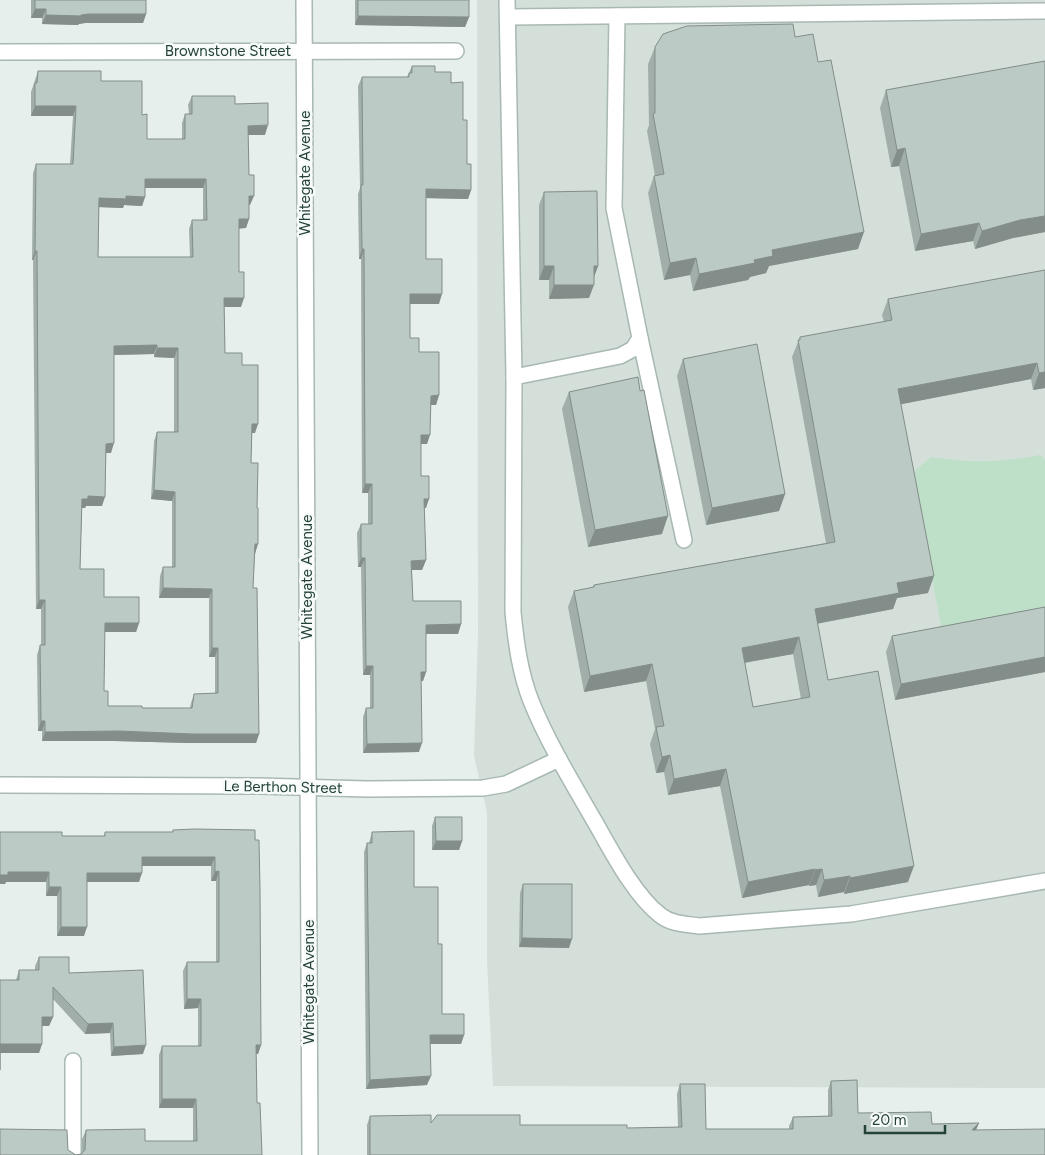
<svg xmlns="http://www.w3.org/2000/svg" width="1045" height="1155" font-family="Figtree,sans-serif">
<rect width="100%" height="100%" fill="#e6efeb"/>
<path fill="#d4dfda" d="M477 0H1045V1088L493 1086 487 960V812L474 756 478 635Z"/>
<path fill="#bfe0c8" d="M1040 455 1045 459V609L942 631 912 473 931 457C968 463 1003 463 1040 455Z"/>
<g fill="none" stroke-linecap="round" stroke-linejoin="round">
<g stroke="#a8b8b2" stroke-width="18">
<g id="minor">
<path d="M304 0 310 1155"/>
<path d="M507 0 514 377 513 612C516 643 520 673 531 701 548 743 572 782 595 822 611 850 634 895 660 915 671 924 685 924 699 926L851 914 1045 881"/>
<path d="M508 17 1045 11"/>
<path d="M0 52 456 51"/>
<path d="M640 338 684 540"/>
<path d="M514 377 620 356 633 349 640 338 614 208 617 16"/>
<path d="M0 785 259 786 367 789 483 788 506 784 559 759"/>
<path d="M73 1061V1155"/>
</g>
</g>
<use href="#minor" stroke="#fff" stroke-width="15"/>
</g>
<g fill="#a1aea9" fill-rule="evenodd">
<path d="M31 0H146V14L143 23H85L79 24 78 25 42 24V18H31Z"/>
<path d="M355 0H469V17L465 27 355 25Z"/>
<path d="M795 37 858 249 769 266 766 273 750 277 748 280 693 291 690 275 664 280 648 193 654 176H655L647 131 649 125 648 64 655 47Z"/>
<path d="M1045 61V232L1013 238 975 249 973 241 915 251 899 166 891 167 880 108 886 90Z"/>
<path d="M412 66 435 72 451 83 463 120 467 164 471 190 468 199 426 198V259L439 304H410V338L419 352 439 395 436 405H431L427 444H421V476L426 508H424L426 560 422 570H412L413 601 461 624 458 634H426V672L423 681H421L419 752 363 753V717L366 708H370V675H363L361 567H358L357 533 361 524H368V493H362L361 259H359L358 194 360 188 358 86 362 77H407Z"/>
<path d="M38 71 101 81 142 115 147 139H182V123L185 114H189L188 105 192 96 235 104 265 135H248L250 205H249V219L246 228H239V272L241 307H224L225 353 242 365 255 433H252L251 463 255 554 253 588 259 734 256 743H189L114 741H42V731H38L37 655 40 645H41V609H36L33 260H32L33 173 36 164H70L73 116H31V92ZM145 188H203V220H192L189 229 190 257H98L99 207 123 208 124 205 142 206 145 197ZM154 354V357L174 358V432H157L154 441 151 499 172 501V567H163L160 576 159 598H209V657H215V693L194 694 191 703 190 708H142L108 706 104 691V632H136L139 623 104 597 80 569 82 508H85L86 506H102L106 453H111L114 355Z"/>
<path d="M544 192 598 266 594 276 589 298 549 299V280H539V205Z"/>
<path d="M1045 270V388L1033 390 1031 379 901 404 928 593 897 598 893 609 817 624 828 680 908 882 844 894V892L818 897 816 885 809 886V885L742 898 720 786 668 795 664 772 656 773 650 744 655 729 646 681 584 692 568 607 574 591 592 588 594 585 826 543 792 357 800 337 884 322 882 315 888 299ZM793 654 801 699 753 707 745 663Z"/>
<path d="M683 359 785 494 779 511 706 525 677 376Z"/>
<path d="M569 392 662 534 588 547 562 409Z"/>
<path d="M1045 607V672L895 700 886 652 892 636Z"/>
<path d="M435 817 462 841 459 850H432V826Z"/>
<path d="M173 830H255L261 1045 258 1054H256L257 1103 262 1155 81 1154 82 1153V1139L86 1130 145 1141H193V1108H159V1055L162 1046H198V1008L184 1009 183 971 187 962H216V881H211V866H142L139 882H87L84 936H57V896H46V882H6L5 884H0V832L62 836H104L105 832H172Z"/>
<path d="M372 832 414 887 438 944 442 1014 464 1035 461 1044H430L427 1085 366 1089 364 852 367 843H369Z"/>
<path d="M523 884 569 948 519 947 520 893Z"/>
<path d="M39 957 69 973 143 1054 111 1056 110 1033 85 1034 53 999V1017L49 1026H42V1044L39 1053H0V1070V980H16L19 970H35V966Z"/>
<path d="M831 1081 858 1113 932 1124 979 1123 976 1130 1045 1155H367V1125L370 1116 431 1123 627 1128 678 1127 677 1094 680 1084 706 1129H789V1126L793 1117 828 1116V1090Z"/>
</g>
<g fill="#838d89">
<path d="M35 9H46L42 18H31Z"/>
<path d="M88 14H146L143 23H85L79 24 78 25 42 24 46 15H81Z"/>
<path d="M358 16 469 17 465 27 355 25Z"/>
<path d="M35 106H76L73 116H31Z"/>
<path d="M268 125 265 135H244L248 126Z"/>
<path d="M905 148 899 166 891 167 897 150Z"/>
<path d="M145 179H206L203 188H142Z"/>
<path d="M426 189 471 190 468 199 422 198Z"/>
<path d="M126 196 145 197 142 206 124 205 123 208 96 207 99 198Z"/>
<path d="M249 196H254L250 205H246Z"/>
<path d="M1045 216V232L1013 238 975 249 982 231 1020 220Z"/>
<path d="M239 219H249L246 228 236 229Z"/>
<path d="M979 223 973 241 915 251 921 234Z"/>
<path d="M864 232 858 249 769 266 766 273 750 277 748 280 693 291 699 274 754 260 772 250Z"/>
<path d="M362 249H364L361 259H359Z"/>
<path d="M35 251H37L33 260H32Z"/>
<path d="M696 258 690 275 664 280 670 263Z"/>
<path d="M544 266H554L549 280H539Z"/>
<path d="M594 266H598L593 280Z"/>
<path d="M554 285H594L589 298 549 299Z"/>
<path d="M410 294H442L439 304H407Z"/>
<path d="M224 298H244L241 307H220Z"/>
<path d="M157 345 154 354 111 355 114 346Z"/>
<path d="M157 348H178L174 358 154 357Z"/>
<path d="M1037 363 1031 379 892 406 898 389Z"/>
<path d="M1045 372V388L1033 390 1039 373Z"/>
<path d="M439 395 436 405H428L431 396Z"/>
<path d="M252 424H258L255 433H249Z"/>
<path d="M421 435H430L427 444H417Z"/>
<path d="M114 443 111 453H103L106 444Z"/>
<path d="M365 484H372L368 493H362Z"/>
<path d="M154 490 175 492 172 501 151 499Z"/>
<path d="M785 494 779 511 706 525 712 508Z"/>
<path d="M88 496 105 497 102 506H86L85 508H78L82 499Z"/>
<path d="M424 499H429L426 508H421Z"/>
<path d="M668 516 662 534 588 547 595 530Z"/>
<path d="M255 544H258L255 554H251Z"/>
<path d="M361 558H365L361 567H358Z"/>
<path d="M426 560 422 570H408L411 561Z"/>
<path d="M934 576 928 593 897 598 893 609 809 625 815 609 897 583Z"/>
<path d="M163 588 212 589 209 598H159Z"/>
<path d="M39 600H45L41 609H36Z"/>
<path d="M105 623H139L136 632H101Z"/>
<path d="M461 624 458 634H423L426 625Z"/>
<path d="M799 637 793 654 736 664 742 648Z"/>
<path d="M212 648H218L215 657H209Z"/>
<path d="M1045 657V672L895 700 901 684Z"/>
<path d="M652 664 646 681 584 692 590 676Z"/>
<path d="M366 666H373L370 675H363Z"/>
<path d="M421 672H426L423 681H418Z"/>
<path d="M41 721H45L42 731H38Z"/>
<path d="M118 731 259 734 256 743H189L114 741H42L45 732Z"/>
<path d="M422 743 419 752 363 753 367 744Z"/>
<path d="M670 755 664 772 656 773 662 757Z"/>
<path d="M726 769 720 786 668 795 674 779Z"/>
<path d="M436 841H462L459 850H432Z"/>
<path d="M142 857H215L211 866H139Z"/>
<path d="M914 866 908 882 844 894 850 878Z"/>
<path d="M815 869 809 885 742 898 748 882Z"/>
<path d="M822 869 816 885 809 886 815 870Z"/>
<path d="M219 871 216 881H211L215 872Z"/>
<path d="M8 872H49L46 882H6L5 884H0V875Z"/>
<path d="M87 873H142L139 882H84Z"/>
<path d="M850 876 844 892 818 897 824 880Z"/>
<path d="M49 887H61L57 896H46Z"/>
<path d="M61 927H87L84 936H57Z"/>
<path d="M522 938 572 939 569 948 519 947Z"/>
<path d="M187 999H201L198 1008 184 1009Z"/>
<path d="M42 1017H53L49 1026H39Z"/>
<path d="M113 1023 110 1033 85 1034 88 1024Z"/>
<path d="M430 1035H464L461 1044H426Z"/>
<path d="M0 1044H42L39 1053H0Z"/>
<path d="M146 1045 143 1054 111 1056 114 1047Z"/>
<path d="M256 1045H261L258 1054H253Z"/>
<path d="M431 1076 427 1085 366 1089 370 1080Z"/>
<path d="M162 1099H196L193 1108H159Z"/>
<path d="M979 1123 975 1132 972 1130Z"/>
</g>
<g fill="#bbcac4" stroke="#838d89" fill-rule="evenodd">
<path d="M35 0H146V14H88L81 15V16L46 15V9H35Z"/>
<path d="M358 0H469V17L358 16Z"/>
<path d="M793 24 795 37 813 34 818 62 831 60 864 232 772 250 773 256 754 260 755 263 699 274 696 258 670 263 654 176 664 174 653 114 655 113V47L663 34 687 26Z"/>
<path d="M1045 61V216L1020 220 982 231 979 223 921 234 905 148 897 150 886 90Z"/>
<path d="M412 66H435V72H451V83L463 82V120H467V164H471V190L426 189V259H442V294H410V338H419V352H439V395L431 396 430 435H421V476H429V499H424L426 560 411 561 413 601H461V624L426 625V672H421L422 743 367 744 366 708H373V666H366L365 558H361V524H372V484H365L364 249H362L361 185H363L362 77H409V73H412Z"/>
<path d="M38 71H101V81H142V115L147 114V139H185V114H192V96H235V104L268 103V125L248 126 249 175H254V196H249V219H239V272H244V298H224L225 353H242V365H258V424H252L251 463H258L257 508H258V544H255L253 588H257L259 734H193L118 731 45 732V721H41L40 645H45V600H39L37 251H35L36 164H73L76 106H35V83H37ZM145 179H206L207 220H192L193 257H98L99 198 126 199V196L145 197ZM157 345V348H178V432H157L154 490 175 492V567H163V588L212 589V648H218V693L194 694 192 708H142V706H108V691H104L105 623H139V597H104V569H80L82 499H88V496L105 497 106 444 114 443V346Z"/>
<path d="M597 191 598 266H594V285H554V266H544V192Z"/>
<path d="M1045 270V372L1039 373 1037 363 898 389 934 576 897 583 899 593 815 609 828 680 878 671 914 866 850 878V876L824 880 822 869 815 870V869L748 882 726 769 674 779 670 755 662 757 656 727 664 726 652 664 590 676 574 591 594 587V585L835 542 798 340H800V337L892 320 888 299ZM799 637 810 697 753 707 742 648Z"/>
<path d="M757 344 785 494 712 508 683 359Z"/>
<path d="M638 377 640 391 644 390 668 516 595 530 569 392Z"/>
<path d="M1045 607V657L901 684 892 636Z"/>
<path d="M435 817H462V841H436Z"/>
<path d="M194 829 255 830V840H259L260 888 261 1045H256L257 1103H260L262 1155H76L81 1154 85 1150 86 1130 145 1129V1141H197L196 1099H162V1046H201V999H187V962H219V871L215 872V857H142V873H87V927H61V887H49V872H8V875H0V832H62V836H105V832H173V830Z"/>
<path d="M414 831V887H438V944H442V1014H464V1035H430L431 1076 370 1080 367 843H372V832Z"/>
<path d="M523 884H572V939L522 938Z"/>
<path d="M39 957H69V973L143 970 146 1045 114 1047 113 1023 88 1024 53 987V1017H42V1044H0V1070V980H19V970H39Z"/>
<path d="M857 1080 858 1113 931 1112 932 1124 979 1123 972 1130 1045 1129V1155H370V1116L431 1115V1123L437 1115H520V1125H627V1128L682 1127 680 1084H705L706 1129H793V1117L832 1116 831 1081Z"/>
<path d="M0 1129 67 1130 68 1150 76 1155H0Z"/>
</g>
<g text-anchor="middle" stroke-width="5" stroke-linejoin="round" paint-order="stroke">
<g font-size="15" fill="#24423a" stroke="#f7fbf9">
<text x="228" y="56">Brownstone Street</text>
<text transform="translate(305 173) rotate(-90)" y="5">Whitegate Avenue</text>
<text transform="translate(307 577) rotate(-90)" y="5">Whitegate Avenue</text>
<text transform="translate(283 787) rotate(1)" y="5">Le Berthon Street</text>
<text transform="translate(309 982) rotate(-90)" y="5">Whitegate Avenue</text>
</g>
</g>
<path d="M865 1125v8h80v-8" fill="none" stroke="#24423a" stroke-width="2.5"/>
<text x="872" y="1125" font-size="15" fill="#24423a" stroke="#f7fbf9" stroke-width="4" paint-order="stroke">20 m</text>
</svg>
